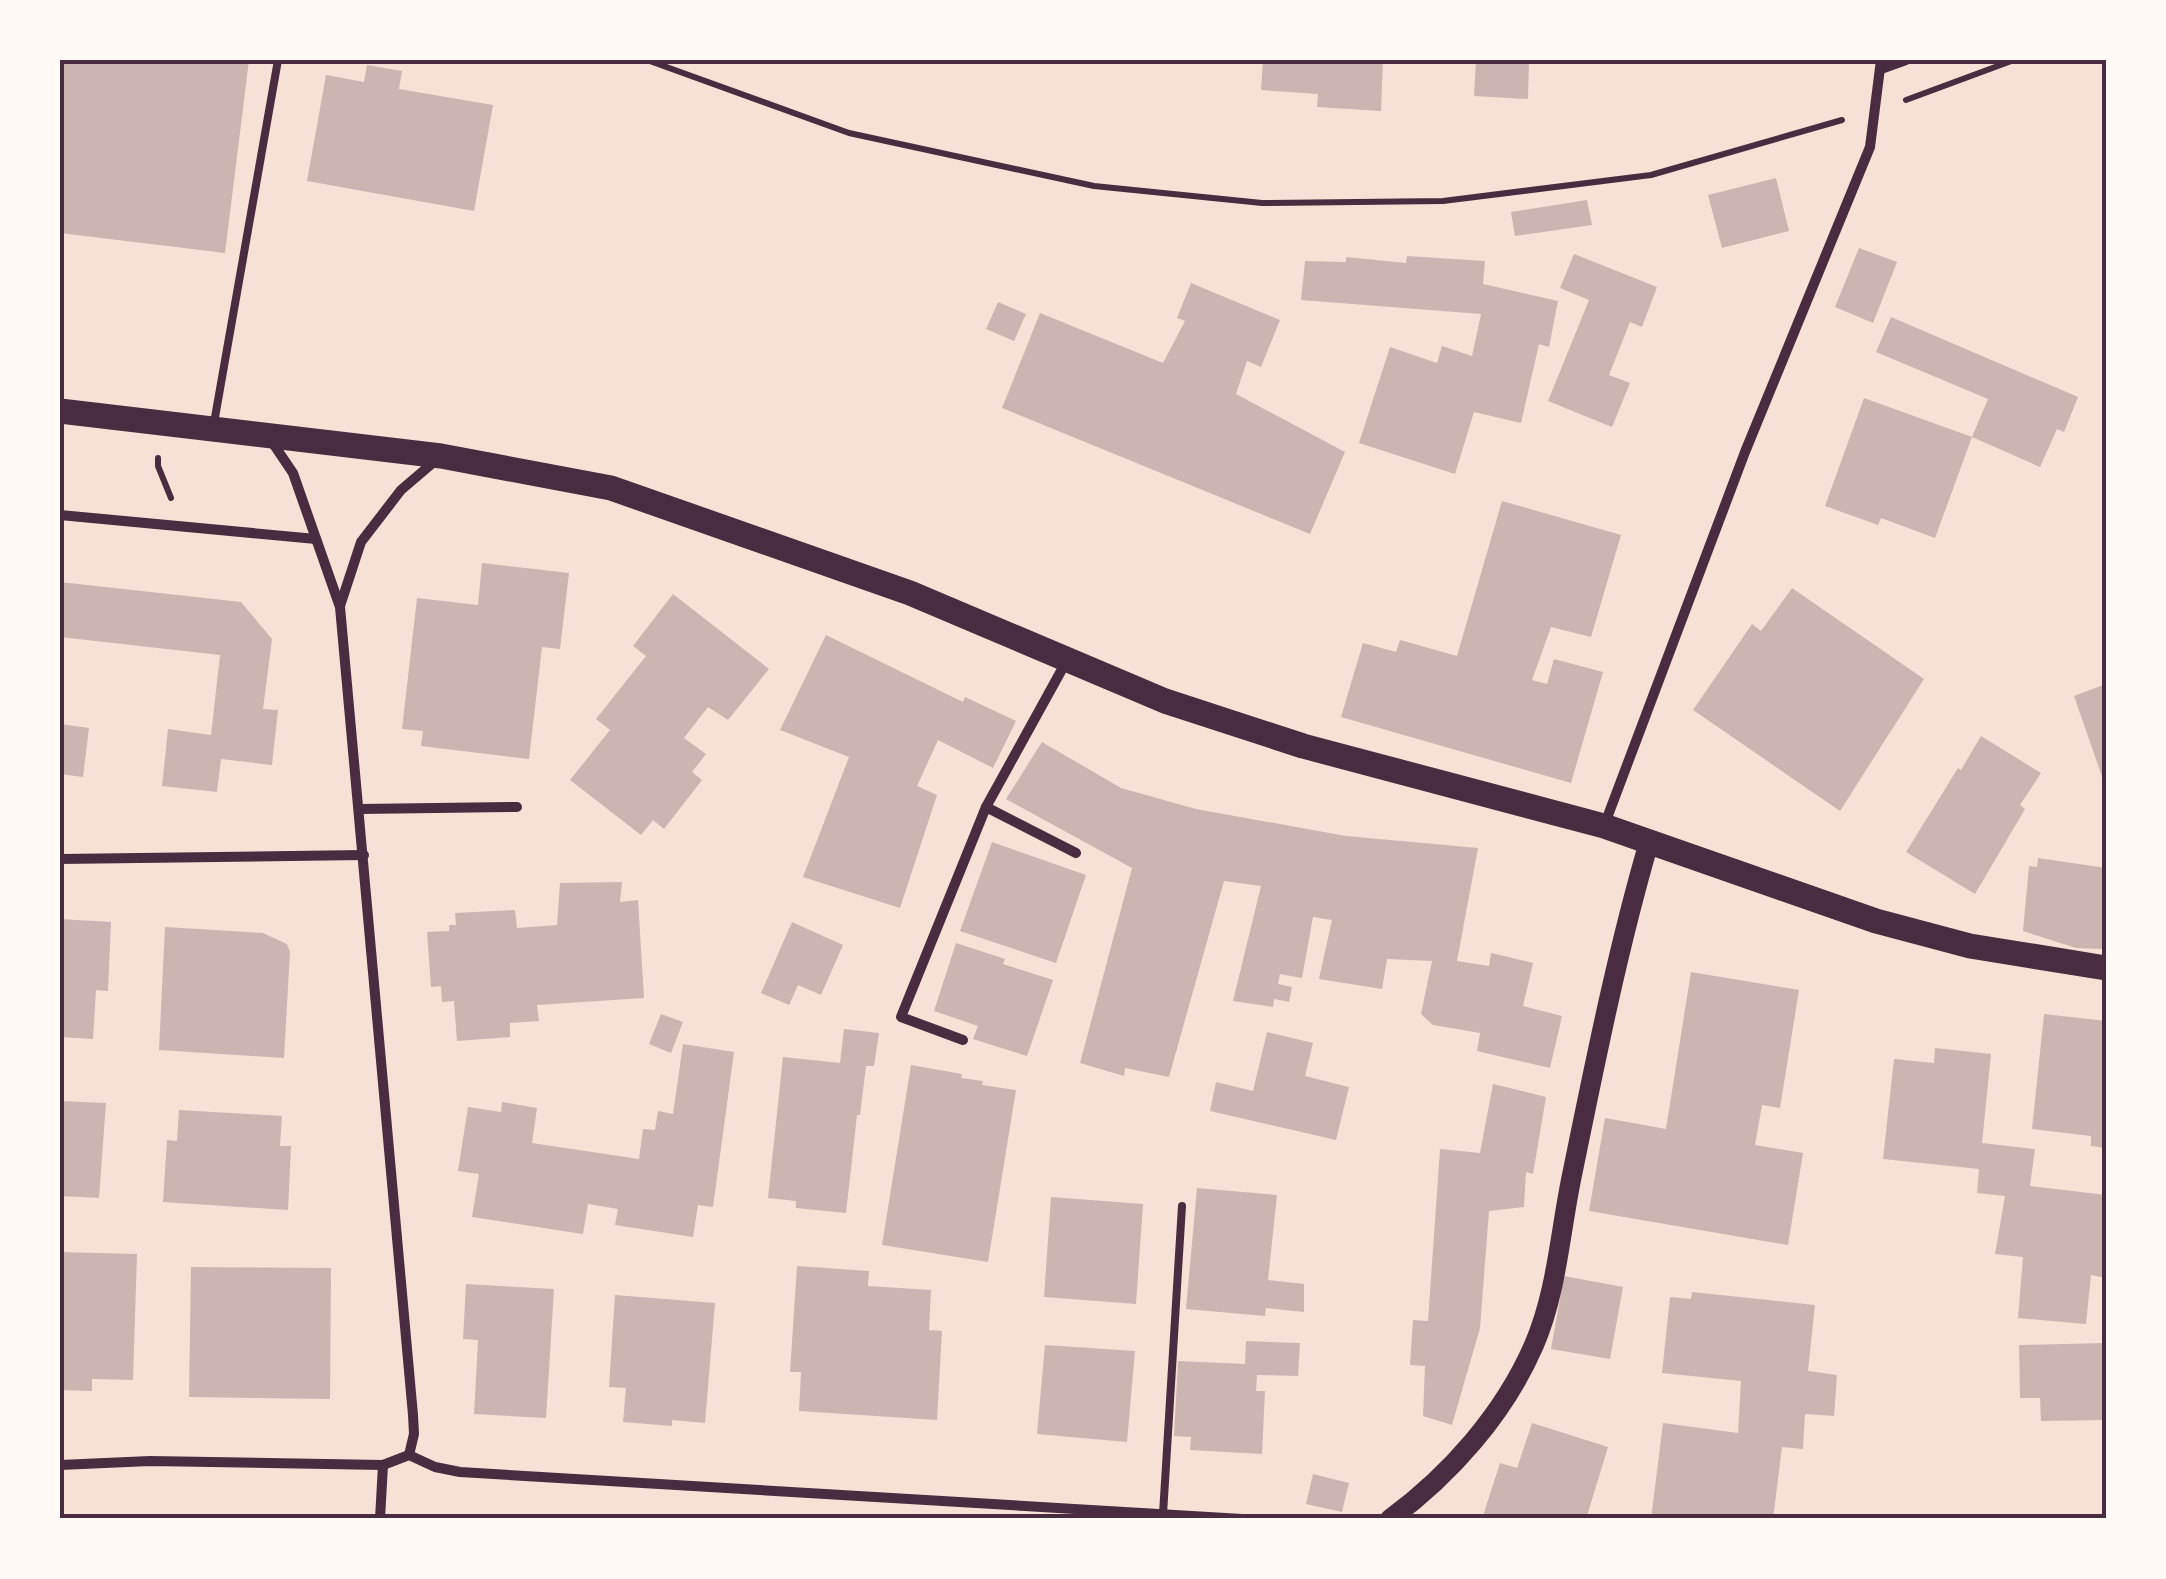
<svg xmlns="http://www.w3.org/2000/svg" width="2166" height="1579" font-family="'Libre Baskerville',serif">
<rect width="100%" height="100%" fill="#f7e1d7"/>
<g fill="#ccb4b1">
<path d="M60 60H249L225 253 60 233Z"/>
<path d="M1263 60H1383L1381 111 1317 107 1318 94 1261 90Z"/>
<path d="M1476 60H1529L1528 99 1474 96Z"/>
<path d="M367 65 402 71 399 89 493 105 474 211 307 181 326 75 364 82Z"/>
<path d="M1776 178 1789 231 1722 248 1708 195Z"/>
<path d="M1587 200 1592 225 1515 236 1511 212Z"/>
<path d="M1859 248 1897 262 1873 323 1835 307Z"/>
<path d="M1574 254 1657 287 1642 327 1630 322 1609 375 1630 383 1612 427 1548 401 1589 300 1560 288Z"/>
<path d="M1407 256 1485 261 1483 284 1558 301 1549 347 1539 344 1521 423 1474 412 1455 474 1359 443 1390 347 1437 363 1442 346 1472 356 1481 314 1301 300 1305 261 1346 262V257L1406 263Z"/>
<path d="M1191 283 1280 320 1261 367 1247 361 1236 394 1345 452 1310 534 1002 408 1040 313 1163 363 1185 321 1177 318Z"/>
<path d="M998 302 1026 314 1014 341 986 329Z"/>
<path d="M1891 317 2078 397 2064 432 2057 429 2040 467 1972 437 1935 538 1881 518 1878 525 1825 506 1864 398 1972 437 1988 399 1876 352Z"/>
<path d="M1502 501 1621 535 1591 637 1551 627 1532 680 1547 684 1554 659 1603 672 1571 783 1341 717 1363 643 1396 652 1400 640 1457 656Z"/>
<path d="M482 563 569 573 560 649 542 647 529 759 421 746 423 731 402 729 417 598 478 605Z"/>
<path d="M60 582 241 602 272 639 263 709 278 710 272 765 221 759 217 792 162 786 168 729 211 735 220 655 60 637Z"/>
<path d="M1792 588 1924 679 1840 811 1693 710 1752 624 1761 631Z"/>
<path d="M673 594 769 669 728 720 708 707 684 738 706 754 692 772 702 780 664 829 653 820 641 835 570 780 610 730 596 719 646 656 633 646Z"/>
<path d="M826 635 963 702 965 697 1016 721 993 768 938 740 917 786 937 795 900 908 803 877 849 757 780 730Z"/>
<path d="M2106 684V785H2105L2074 696Z"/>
<path d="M60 724 89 728 83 777 60 774Z"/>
<path d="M1981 736 2041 773 2020 805 2025 809 1975 894 1906 852 1958 768 1961 770Z"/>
<path d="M1042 742 1121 788 1196 809 1346 836 1478 848 1457 961 1489 966 1491 953 1533 963 1523 1006 1562 1016 1550 1068 1477 1051 1480 1033 1433 1025 1421 1014 1432 961 1387 959 1382 989 1319 979 1332 920 1313 917 1302 978 1280 974 1278 984 1292 987 1289 1002 1274 999 1273 1007 1233 1001 1261 886 1224 881 1169 1077 1125 1068 1124 1076 1080 1063 1132 868 1006 799Z"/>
<path d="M992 842 1086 875 1056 963 960 931Z"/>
<path d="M2038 858 2106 868V949L2076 948 2023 931 2029 866 2037 867Z"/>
<path d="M622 882 620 902 638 900 644 998 537 1005 539 1021 510 1023V1037L457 1041 454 1001 442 1002 441 986 431 987 427 932 449 931V925H456L455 913 515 910 517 928 557 925 560 883Z"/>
<path d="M60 919 111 922 108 991 96 990 93 1039 60 1037Z"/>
<path d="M792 922 843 945 821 995 798 985 789 1005 761 993Z"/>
<path d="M165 927 263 933 287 944 290 952 284 1058 159 1050Z"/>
<path d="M956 943 1005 959 1003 964 1053 980 1027 1056 973 1039 978 1026 934 1011Z"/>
<path d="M1691 972 1799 990 1780 1108 1762 1105 1755 1145 1803 1153 1788 1245 1589 1211 1605 1118 1666 1129Z"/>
<path d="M661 1014 683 1022 671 1053 649 1044Z"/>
<path d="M2044 1014 2106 1021V1148L2091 1146V1136L2032 1129Z"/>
<path d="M844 1029 879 1033 874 1066H866L860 1115H857L846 1213 796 1208V1201L768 1198 783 1057 840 1063Z"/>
<path d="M1267 1032 1313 1043 1305 1076 1349 1087 1336 1140 1210 1111 1216 1082 1253 1091Z"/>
<path d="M683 1044 734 1052 713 1207 698 1205 693 1237 615 1225 618 1209 588 1204 583 1234 472 1217 479 1174 458 1171 468 1107 501 1112 502 1102 537 1108 532 1143 639 1159 643 1129 655 1130 658 1111 673 1114Z"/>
<path d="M1935 1048 1991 1054 1982 1143 2035 1149 2030 1186 2106 1195V1278L2091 1275 2086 1324 2018 1318 2023 1257 1995 1254 2005 1196 1977 1193 1979 1169 1883 1159 1894 1059 1934 1063Z"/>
<path d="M911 1065 962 1074 961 1078 983 1081 982 1085 1016 1090 988 1262 882 1245Z"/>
<path d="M1493 1084 1546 1097 1533 1174 1526 1172 1524 1207 1489 1211 1480 1328 1452 1425 1423 1416 1425 1366 1410 1365 1413 1320 1428 1321 1440 1149 1480 1153Z"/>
<path d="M60 1101 106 1103 99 1198 60 1196Z"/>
<path d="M179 1110 282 1116 280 1146H291L288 1210 163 1202 167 1140 177 1141Z"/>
<path d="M1197 1188 1277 1195 1268 1280 1304 1284V1312L1266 1308 1265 1316 1186 1309Z"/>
<path d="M1051 1197 1143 1204 1136 1304 1044 1297Z"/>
<path d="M60 1252 137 1254 133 1380 92 1379V1391L60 1390Z"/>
<path d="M797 1266 869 1271 868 1286 931 1290 929 1330 942 1331 937 1420 799 1411 801 1372H790Z"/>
<path d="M191 1267 331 1268 330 1399 189 1397Z"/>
<path d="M1564 1276 1623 1287 1610 1359 1551 1349Z"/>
<path d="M466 1284 554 1289 546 1418 474 1414 478 1340 463 1339Z"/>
<path d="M1692 1292 1815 1305 1808 1371 1837 1375 1834 1416 1805 1414 1803 1449 1782 1447 1773 1519H1651L1663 1423 1738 1433 1741 1381 1662 1373 1670 1297 1691 1299Z"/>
<path d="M615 1295 715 1303 705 1423 672 1420V1426L623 1422 626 1388 609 1387Z"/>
<path d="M1246 1341 1300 1343 1298 1376 1257 1375 1256 1391H1265L1262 1454 1190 1450 1191 1437 1174 1436 1178 1361 1245 1364Z"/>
<path d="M2106 1343V1420L2041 1421 2040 1398H2020L2019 1345Z"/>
<path d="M1045 1345 1135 1351 1127 1442 1037 1434Z"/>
<path d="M1532 1423 1608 1447 1586 1519H1482L1500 1463 1517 1468Z"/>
<path d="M1313 1474 1349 1483 1342 1512 1306 1504Z"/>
</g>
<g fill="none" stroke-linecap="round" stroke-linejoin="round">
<g stroke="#4a2c40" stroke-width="6">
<path d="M647 60 849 133 1094 186 1262 203 1443 201 1651 175 1842 120"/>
<path d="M1906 100 2014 60"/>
<path d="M158 458V466L171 498"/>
</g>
<g stroke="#4a2c40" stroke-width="8">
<path d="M214 423 278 60"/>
<path d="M1163 1514 1182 1206"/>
</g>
<g stroke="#4a2c40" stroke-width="10">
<path d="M1881 69 1906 60"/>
<path d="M270 439 293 473 340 607 413 1415 414 1434 409 1455"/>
<path d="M60 515 316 539"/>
<path d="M340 606 361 542 401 490 435 461"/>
<path d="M986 807 1076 853"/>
<path d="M360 809 517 807"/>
<path d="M1604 826 1745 452 1870 147 1881 60"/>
<path d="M60 859 364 855"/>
<path d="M963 1040 901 1017 986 807 1066 662"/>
<path d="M60 1465 150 1461 383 1465 409 1455 435 1467 460 1472 1242 1519"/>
<path d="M380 1519 383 1465"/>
</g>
<path stroke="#4a2c40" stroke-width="20" d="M1390 1519C1450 1475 1504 1414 1534 1345 1557 1292 1560 1232 1572 1175 1595 1063 1617 952 1649 842"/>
<path stroke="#4a2c40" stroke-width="25" d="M60 411 441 456 611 488 910 593 1165 701 1303 746 1604 826 1876 921 1970 946 2106 968"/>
</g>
<rect width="2166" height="1579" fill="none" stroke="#fffaf5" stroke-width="125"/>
<rect x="62" y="62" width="2042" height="1454" fill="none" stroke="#4a2c40" stroke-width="4"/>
</svg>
